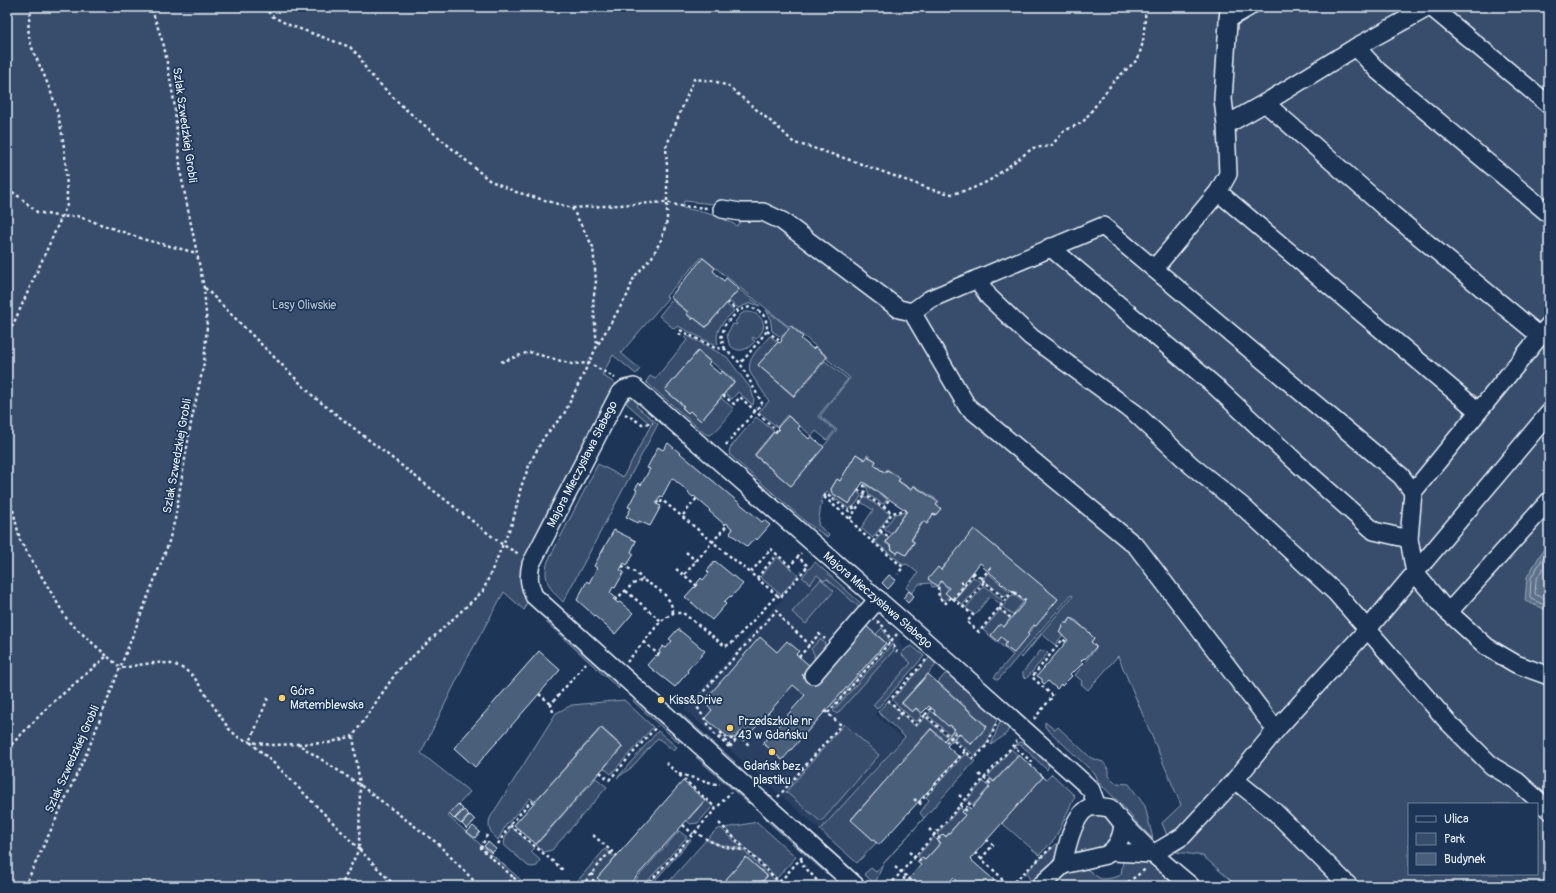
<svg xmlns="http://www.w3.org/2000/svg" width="1556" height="893" font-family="Pangolin,sans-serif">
<rect width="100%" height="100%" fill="#1d3557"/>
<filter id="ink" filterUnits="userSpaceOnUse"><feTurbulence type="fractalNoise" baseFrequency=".025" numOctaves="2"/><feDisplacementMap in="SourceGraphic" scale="8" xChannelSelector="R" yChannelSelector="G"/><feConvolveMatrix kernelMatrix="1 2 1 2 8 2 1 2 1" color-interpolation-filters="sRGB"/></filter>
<g filter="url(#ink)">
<path fill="#2a4162" d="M814 563 871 615H878L900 634 899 643 906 650 915 648 925 657 875 714 902 738 820 830 684 709Z"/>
<g fill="#374d6c" stroke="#909fb2" fill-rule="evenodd">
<path d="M7 7H1549V886H1237L1203 856 1176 852 1188 844 1179 831 1168 838 1162 823 1181 805 1118 656 1088 690 1081 684 1082 681 1075 675 1080 669V668L1097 647 1091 642 1094 638 1077 621 1071 618 1059 632 1062 636 1055 645 1042 634 1022 658 1021 657 1073 596 1071 595 998 680 994 677 1013 655 983 630 1000 610 1010 618 998 634 1015 649 1058 599 986 539 949 566 945 564 935 577 952 592 945 601 940 597 939 586 932 587 931 583 919 584 912 593 906 588 918 573 907 564 904 565 875 542 881 533 888 538 885 543 892 547 891 549 897 554 899 551 906 555 915 542 912 540 924 521 927 524 933 514 936 515 941 508 936 505 939 501 914 485 911 489 899 481 900 478 887 469 885 472 874 465 876 461 867 455 865 459 856 454 840 481 837 479 831 489 832 493 849 504 857 492 860 494 861 496 856 504 849 509 827 492 822 498 818 525 829 535 827 537 806 522 731 456 729 452 730 448 756 417 774 431 754 455 791 486 837 430 820 416 850 378 827 359 828 357 791 325 788 326 702 257 666 296 668 298 621 353 640 369 636 374 613 355 602 375 616 384 529 553 527 600 525 609 524 610 504 592 467 659 421 753 470 792 448 816 528 886H7ZM684 201 743 207 744 217 737 226C718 215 704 212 683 208ZM1409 804H1537V874H1409Z"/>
<path d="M739 289 760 306 751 303 738 308 729 301Z"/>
<path d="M672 300 687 312 686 314 692 320 694 318 706 328 726 304 734 311C724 321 714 329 718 345L713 344 678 326 674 329 659 316Z"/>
<path d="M766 310 789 328 781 337 772 331 770 317Z"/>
<path d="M745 312C755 311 766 318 763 329 762 333 759 336 756 339L753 337 752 339 755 341C747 351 737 354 729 344L727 334 733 324 736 325 737 324 735 322 741 314Z"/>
<path d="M686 335 727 357 751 389 754 399 753 405 738 392 732 399 725 393 735 381 698 351 665 390 683 406 682 408 688 413 690 411 701 421 721 398 734 409C730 414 715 435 709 435 707 435 704 433 703 432L646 382 650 376 655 379 687 340 684 337Z"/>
<path d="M770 336 778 342 758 365 794 397 825 361 848 379 818 416 835 430 827 440 816 431 812 436 787 415 777 427 759 412 769 401 751 374C744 360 761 346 770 336Z"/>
<path d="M631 396H634L639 402 636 406 658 424 563 602C550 589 542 580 548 561L598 464 623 477 651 425 626 403Z"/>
<path d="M866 485 887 499 884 504H883L869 495Z"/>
<path d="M865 497 890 514 873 538 861 528 873 510 861 502Z"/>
<path d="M906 512 891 534 885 530V528L895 514Z"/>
<path d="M777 557 798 575 781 595 760 577Z"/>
<path d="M815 562 865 607 862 612 856 610 859 607 827 579 824 581 817 575 810 584 802 577Z"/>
<path d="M988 573 1010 592 1005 597 984 580V578Z"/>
<path d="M973 577 981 582 963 605 955 599Z"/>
<path d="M821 579 834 591 806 624 792 612Z"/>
<path d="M984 585 1003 601 1000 604 990 596 975 615 966 608Z"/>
<path d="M1013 594 1023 602 1013 615 1002 607Z"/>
<path d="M542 613 619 683V689L547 623Z"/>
<path d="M882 628 890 641 831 709 829 707 886 643 876 634Z"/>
<path d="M820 639 824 642 826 648 806 675 804 673C811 666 819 659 811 649Z"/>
<path d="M892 644 894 650 837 714 833 711Z"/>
<path d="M912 646 924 656 877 709 873 705 911 663 902 655V653L907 648Z"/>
<path d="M1040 651H1045L1048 653 1026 679 1023 676V672Z"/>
<path d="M931 656 936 660 935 666 901 703 912 712 916 709 922 715 916 722 892 700Z"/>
<path d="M949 673 998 717 987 743 975 756 954 739 959 734 971 745 987 726 938 682 945 674Z"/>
<path d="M624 700 653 727 611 774 604 768 623 747 601 727 535 801 530 798 506 825 498 840C491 833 487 828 490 818L556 713 572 705Z"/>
<path d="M637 700 679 737V743L633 701Z"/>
<path d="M888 701 916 727 925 717 947 737 944 740 931 728 903 759 904 760 851 819 876 843 857 863 820 830 905 737 878 712Z"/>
<path d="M931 711 954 729 949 734 928 715Z"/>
<path d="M680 713 735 762 731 766 680 720Z"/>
<path d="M1002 717 1009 728C1006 738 998 738 991 745Z"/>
<path d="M1045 722 1055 730 1058 727 1091 758 1103 762 1109 770V776L1116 783 1129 784 1145 806 1153 839 1138 824 1119 802 1098 782 1096 775 1045 727Z"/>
<path d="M844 724 879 755 821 822 786 792Z"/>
<path d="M658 731 677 747 674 751 658 738 631 768 617 778Z"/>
<path d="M1020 742 1027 744 1049 765 1047 770 1021 745H1017L1015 748 1014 746Z"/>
<path d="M1011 749 1018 755 994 781 988 776Z"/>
<path d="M964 755H967L975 761 883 864 877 879 874 883 864 874 871 868 876 872 924 818 920 813 929 800 926 797Z"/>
<path d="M696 757 705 760 747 797 749 804Z"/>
<path d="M1052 774 1075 796 1055 839 1039 855 1002 823 1043 777 1046 780Z"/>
<path d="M596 778 607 787 552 850 544 852 536 845Z"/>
<path d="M983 782 989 787 973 805 967 800Z"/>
<path d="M706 800 713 806 698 823 690 824 687 821Z"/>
<path d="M778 803 851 868H847L778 805Z"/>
<path d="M960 808 963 810 962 812 965 815 946 836 943 834 940 837 937 834Z"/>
<path d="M1095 814C1106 815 1109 819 1115 828L1109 847 1070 857C1073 842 1080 820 1095 814Z"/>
<path d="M765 819 772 820 828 872 827 874Z"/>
<path d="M757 822 796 857 777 878 725 828Z"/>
<path d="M511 827 535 848 531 852 540 860 537 866 532 867 528 866 504 845 505 838Z"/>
<path d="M721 828 743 849 721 845 707 839 716 830Z"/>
<path d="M679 831 687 837 643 886H630Z"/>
<path d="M934 837 940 843 925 860 922 857 920 859 918 856Z"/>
<path d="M689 839 691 840 650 886H647Z"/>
<path d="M706 840 721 846 744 851 776 881 771 886H759L768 876 746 857 720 886H665Z"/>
<path d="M1061 840C1057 855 1048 877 1030 880L1027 874V871Z"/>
<path d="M605 849 615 857 597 878 600 881 598 883 601 886H573Z"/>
<path d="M1128 859 1147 860 1181 886H1052C1059 879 1077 865 1088 870 1093 872 1097 879 1104 879 1109 879 1115 877 1119 876L1121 874 1123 862Z"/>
</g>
<path fill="#5d7089" stroke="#95a4b5" d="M1545 547 1549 549V611L1525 601 1527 577Z"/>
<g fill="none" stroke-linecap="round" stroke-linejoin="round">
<g stroke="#b0bdcc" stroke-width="1">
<path d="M1549 552 1546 553 1531 578 1530 598 1531 599 1549 607"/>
<path d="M1549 558 1536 580 1535 594 1549 601"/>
</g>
</g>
<g fill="#495e7a" stroke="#e8f1f8">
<path d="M703 258 715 268 713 271 724 281 726 278 739 289 706 327 694 318 693 319 687 314 688 312 670 297Z"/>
<path d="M791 326 803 337 801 339 813 349 815 347 827 357 794 396 758 365 778 342 779 343 781 342 782 340 781 339Z"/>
<path d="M698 351 710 362 708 364 720 374 722 371 734 382 701 421 690 411 688 413 682 407 684 406 665 390Z"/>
<path d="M788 416 800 426 798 429 809 439 811 436 824 447 791 486 755 455 775 431 776 433 777 431 779 430 777 428Z"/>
<path d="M668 443 762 522 764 520 770 525 757 540 755 538 747 547 730 533 733 529 726 523 725 525 709 511 710 510 694 496 693 497 688 493 689 492 672 478 662 497 660 496 656 504 661 506 650 526 639 521 638 523 626 517 631 508 628 507 637 490 635 489 639 483 641 485 650 469 647 468 658 447 663 450Z"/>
<path d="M856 454 865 460 867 456 876 461 874 465 885 473 887 470 900 478 898 481 911 490 914 486 938 502 936 505 941 509 935 515 933 514 927 524 923 521 911 540 914 542 906 555 899 551 897 553 891 549 892 547 886 542 907 511 863 482 849 504 832 493 831 489 837 479 840 481Z"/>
<path d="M974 529 1058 599 1036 626 1034 625 1027 633 1029 635 1014 653 1004 646 1007 642 1001 637 998 641 991 635 1000 624 1004 627 1025 602 1003 584 1002 585 1000 583 1001 582 983 567 984 566 980 563 965 582 967 583 954 600 945 593 949 588 941 581 937 586 928 579 938 567 941 570Z"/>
<path d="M614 530 636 541 631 552 634 554 627 565 624 563 620 570 624 572 615 588 613 587 610 593 615 597 613 599 618 603 620 602 633 613 615 634 577 600 587 581 589 583 597 568 594 566Z"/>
<path d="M715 561 743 584 731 597 730 596 724 602 726 604 712 620 685 597 694 587 695 588 698 585 697 583 701 578 703 580 709 573 707 571Z"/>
<path d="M889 575 896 580 888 589 882 583Z"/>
<path d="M909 591 914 596 908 603 903 598Z"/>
<path d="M1071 618 1090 633V634L1094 638 1091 642 1096 647 1085 659 1084 658 1081 661 1083 663 1074 672 1073 671 1070 674 1072 676 1062 686 1061 684 1057 689 1048 681 1044 684 1042 682V679L1037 676 1068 640 1059 632 1063 628 1062 625 1064 623H1068Z"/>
<path d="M866 626 886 643 782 760 763 743 805 695 793 685 747 737 742 731 736 736V738H729L705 718 712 710 703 702 760 637 777 652 787 641 799 651 796 654 810 666 802 675 814 685Z"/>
<path d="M678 629 705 651 693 665 692 664 687 671 688 672 675 687 647 665 656 655 657 656 659 655 660 653 659 651 663 646 666 648 672 641 669 639Z"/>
<path d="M539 651 560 670 475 767 454 748Z"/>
<path d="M928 674 987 727 971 744 959 733 947 746 959 757 879 845 851 820 931 729 944 741 955 729 950 725 948 726 934 713 935 711 929 706 922 713 916 708 912 712 902 703Z"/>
<path d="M601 728 622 747 536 844 514 825Z"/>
<path d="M1019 755 1043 777 970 859 994 880 989 886H962L953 878 946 886H911L906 882 921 865 917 862 922 858 925 860 941 843 937 840 943 834 946 837 965 815 962 812 967 806 971 809 990 787 986 784 990 779 994 782Z"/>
<path d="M683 781 705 800 628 886H607L597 878Z"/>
<path d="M458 804 463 809 454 819 449 814Z"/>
<path d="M464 810 469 815 461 824 455 819Z"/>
<path d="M470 815 475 820 467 829 462 824Z"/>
<path d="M473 826 480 832 475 838 467 832Z"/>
<path d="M488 842 496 849 492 853 484 846Z"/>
<path d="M746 857 767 876 758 886H720Z"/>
</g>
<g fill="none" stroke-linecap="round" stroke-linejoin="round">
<g stroke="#e8f1f8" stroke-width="20">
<g id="minor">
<path d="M1229 7 1223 99 1226 125 1265 103 1356 47 1429 7"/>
<path d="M1431 7 1549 105"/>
<path d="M1228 19 1249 7"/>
<path d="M1356 47 1378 71 1549 214"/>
<path d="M1265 103 1392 214 1540 336"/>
<path d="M1218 192 1478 411"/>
<path d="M722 209 740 212H763L782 221 899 309 912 312 967 406 1137 547 1276 730"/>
<path d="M1050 247 1215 386 1296 462 1374 531 1409 539"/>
<path d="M1154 269 1218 192 1228 174 1226 125"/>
<path d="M977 279 989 297 1031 337 1135 413 1192 466 1241 505 1293 553 1336 593 1447 721 1492 766 1517 781 1549 810"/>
<path d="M912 312 930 299 1103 226 1401 476 1413 492"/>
<path d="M1549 325 1413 492 1409 539 1415 573 1446 610 1455 605 1549 501"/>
<path d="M1446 610 1487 647 1516 664 1549 676"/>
<path d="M813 675 878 599"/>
<path d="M1235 780 1275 812 1349 886"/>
<path d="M1111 852 1153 854"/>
<path d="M1153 854 1183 836 1235 780 1276 730 1367 630 1549 413"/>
<path d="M1063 865C1066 850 1073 816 1088 808 1095 805 1103 807 1110 808L1123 824 1153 854 1191 886"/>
<path d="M856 886 534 596C529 584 528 576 531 564L619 394 625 389 634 387 642 394 915 632 1084 783 1091 790 1097 806"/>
<path d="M1040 886 1063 865 1106 855C1118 848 1122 837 1123 824"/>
</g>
</g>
<g stroke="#e8f1f8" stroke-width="2.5" stroke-dasharray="3 3" stroke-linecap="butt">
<path d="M264 7 272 16 289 25 350 47 360 57 367 71 403 107 489 180 516 192 572 208 667 202 679 206 708 208"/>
<path d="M914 11 915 7"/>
<path d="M7 189 17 195 37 212 61 217 77 216 146 240 197 253"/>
<path d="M572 208 593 247 596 281 593 302 597 346"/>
<path d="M205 288 314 397 503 545 519 554"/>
<path d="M727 302 738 311"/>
<path d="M767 331 781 342"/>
<path d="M680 336V330L715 348 725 349 740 363 762 403 725 446"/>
<path d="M7 338 67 205C67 180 66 154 61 129 58 114 54 99 48 85 38 57 20 38 33 7"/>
<path d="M725 349 721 338 725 325 739 310 750 307C763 312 767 316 767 331L746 357 740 363"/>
<path d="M501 362 529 352 572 364 589 363 615 378"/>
<path d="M723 395 734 404 740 397 777 431"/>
<path d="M625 414 642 424 653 423"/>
<path d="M858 490 892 513"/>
<path d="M7 493 13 510 20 540 68 621 107 656"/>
<path d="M824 497 850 519 861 532 903 567 898 574"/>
<path d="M824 497 826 494 849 511 853 508 857 507"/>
<path d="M884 508 889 499"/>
<path d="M683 515 697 498"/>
<path d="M850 519 865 495 864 483"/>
<path d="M880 531 889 537"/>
<path d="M873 542 892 513 906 510"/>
<path d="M686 552 696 561"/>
<path d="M622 566C632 569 637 573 643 580"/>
<path d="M676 569 684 575"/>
<path d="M751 572 771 549 790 566 801 553"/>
<path d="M973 572 1006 600"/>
<path d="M757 578 777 554"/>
<path d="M981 579 992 566"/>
<path d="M961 582 965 585"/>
<path d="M697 586 684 575 728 524"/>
<path d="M938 587 939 598 946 603 951 597 973 615 967 622 979 632 1013 591 1015 590"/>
<path d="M626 591 661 621"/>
<path d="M1014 592 1024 600 1026 599"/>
<path d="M777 595 780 598 808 566 798 557"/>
<path d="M953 599 974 573"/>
<path d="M615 600 633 584 643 580C657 588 672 596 673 613"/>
<path d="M963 608 984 582"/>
<path d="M999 608 1011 618"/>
<path d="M877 621 884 627 897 652"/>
<path d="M644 642 659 655"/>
<path d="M799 657 819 634 825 639"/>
<path d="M627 662 661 621 673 613H683L725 646 731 644 777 595 662 500 660 504 657 502"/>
<path d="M539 694 551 704"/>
<path d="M268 698 250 742 278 767 359 849 341 886"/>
<path d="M931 708 925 715 974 759 988 744 996 724"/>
<path d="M553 712 551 704 586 663"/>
<path d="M828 713 897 634"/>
<path d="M925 715 916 725 889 701 926 660"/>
<path d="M1034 719 1053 696 1032 677 1063 639 1066 642"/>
<path d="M896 720 902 712"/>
<path d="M946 743 957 731"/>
<path d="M298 744 328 743 353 736"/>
<path d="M1012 745 1033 763 1031 766"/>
<path d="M731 746 719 735 721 733 728 739H736"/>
<path d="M729 747 715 735 694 702 777 610 784 621 805 640 809 646"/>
<path d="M730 747 739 736 749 745"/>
<path d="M7 749 51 704 107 656 121 668C149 664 171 655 194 677L229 729 238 737 250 742 272 745 298 744 360 785 437 843 479 886"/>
<path d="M666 763 716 808"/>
<path d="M600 772 609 780 657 726"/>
<path d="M679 774 716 784H720"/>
<path d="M979 774 992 785"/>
<path d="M959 795 973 807"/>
<path d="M778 797 841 725 825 711"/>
<path d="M914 799 922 805"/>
<path d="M919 803 965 751"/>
<path d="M960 805 968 812"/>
<path d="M719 823 783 886"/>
<path d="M510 825 563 870"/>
<path d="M683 825 693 834"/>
<path d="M929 829 942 841"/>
<path d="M695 831C709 843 727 849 746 850"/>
<path d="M487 835 481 848 514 878"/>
<path d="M593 835 617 856"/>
<path d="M498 844 510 825 531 801 534 803"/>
<path d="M909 852 923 863"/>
<path d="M975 853 1001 877 1004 886"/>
<path d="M801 859 803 865 821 885"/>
<path d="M981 859 993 845 987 840"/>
<path d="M895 867 918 886"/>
<path d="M592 873 594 886"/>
<path d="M25 886 88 750 168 545 175 519 191 423 204 363 207 326 204 288 181 175 174 101 164 46 151 7"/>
<path d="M395 886 359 849 360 785 353 736 398 670 483 591 513 521 521 487 530 463 544 437 564 414 597 346 628 294 634 277 652 257 661 240 667 221V166L666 147 694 79 714 81 728 86 781 130 794 143 810 147 853 161 933 190 952 194 971 189 989 181 1033 148 1051 146 1064 131 1083 122 1114 81 1138 59 1143 42 1146 7"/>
<path d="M504 886 514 878 524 886"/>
<path d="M582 886 605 857 613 852"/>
<path d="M646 886 731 792"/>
<path d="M776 886 803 856"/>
<path d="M889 886 1017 741"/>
<path d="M904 886V874"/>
<path d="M1010 886 1052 847"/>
<path d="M1123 886 1147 868"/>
<path d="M1125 886 1155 883 1163 884"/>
</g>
<use href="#minor" stroke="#1d3557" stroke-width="17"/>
</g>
</g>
<g fill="#ffd166" stroke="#1d3557" stroke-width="1.5">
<circle cx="282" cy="698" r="4"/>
<circle cx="661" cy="700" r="4"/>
<circle cx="730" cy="728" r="4"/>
<circle cx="772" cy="752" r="4"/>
</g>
<g text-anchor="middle" stroke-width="3.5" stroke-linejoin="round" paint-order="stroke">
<g font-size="12" fill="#e8f1f8" stroke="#1d3557">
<text transform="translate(185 125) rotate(82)" y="4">Szlak Szwedzkiej Grobli</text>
<text transform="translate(177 456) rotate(-80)" y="4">Szlak Szwedzkiej Grobli</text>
<text transform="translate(582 464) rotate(-63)" y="4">Majora Mieczysława Słabego</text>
<text transform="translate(878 600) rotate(41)" y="4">Majora Mieczysława Słabego</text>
<text transform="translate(72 759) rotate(-66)" y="4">Szlak Szwedzkiej Grobli</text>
</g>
<g font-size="12" fill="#b3c0ce" stroke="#1d3557">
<text x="304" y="309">Lasy Oliwskie</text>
</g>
<g font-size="12" fill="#e8f1f8" stroke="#1d3557" text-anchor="start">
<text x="290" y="695">Góra<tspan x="290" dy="14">Matemblewska</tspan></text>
<text x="669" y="704">Kiss&amp;Drive</text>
<text x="738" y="725">Przedszkole nr<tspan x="738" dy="14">43 w Gdańsku</tspan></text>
<text x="772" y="770" text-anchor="middle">Gdańsk bez<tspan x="772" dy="14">plastiku</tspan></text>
</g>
</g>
<rect width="1556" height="893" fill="none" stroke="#1d3557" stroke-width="24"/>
<rect x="12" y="12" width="1532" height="869" fill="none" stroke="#e8f1f8" stroke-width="1.5" filter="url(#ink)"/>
<rect x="1408" y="803" width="130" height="72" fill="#1d3557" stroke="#6e8097"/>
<rect x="1416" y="816" width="20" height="6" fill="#1d3557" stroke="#6e8097"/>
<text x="1444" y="823" font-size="12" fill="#e8f1f8">Ulica</text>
<rect x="1416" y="833" width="20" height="12" fill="#374d6c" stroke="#6e8097"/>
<text x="1444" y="843" font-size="12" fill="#e8f1f8">Park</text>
<rect x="1416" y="853" width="20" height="12" fill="#495e7a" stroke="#6e8097"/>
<text x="1444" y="863" font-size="12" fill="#e8f1f8">Budynek</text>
</svg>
